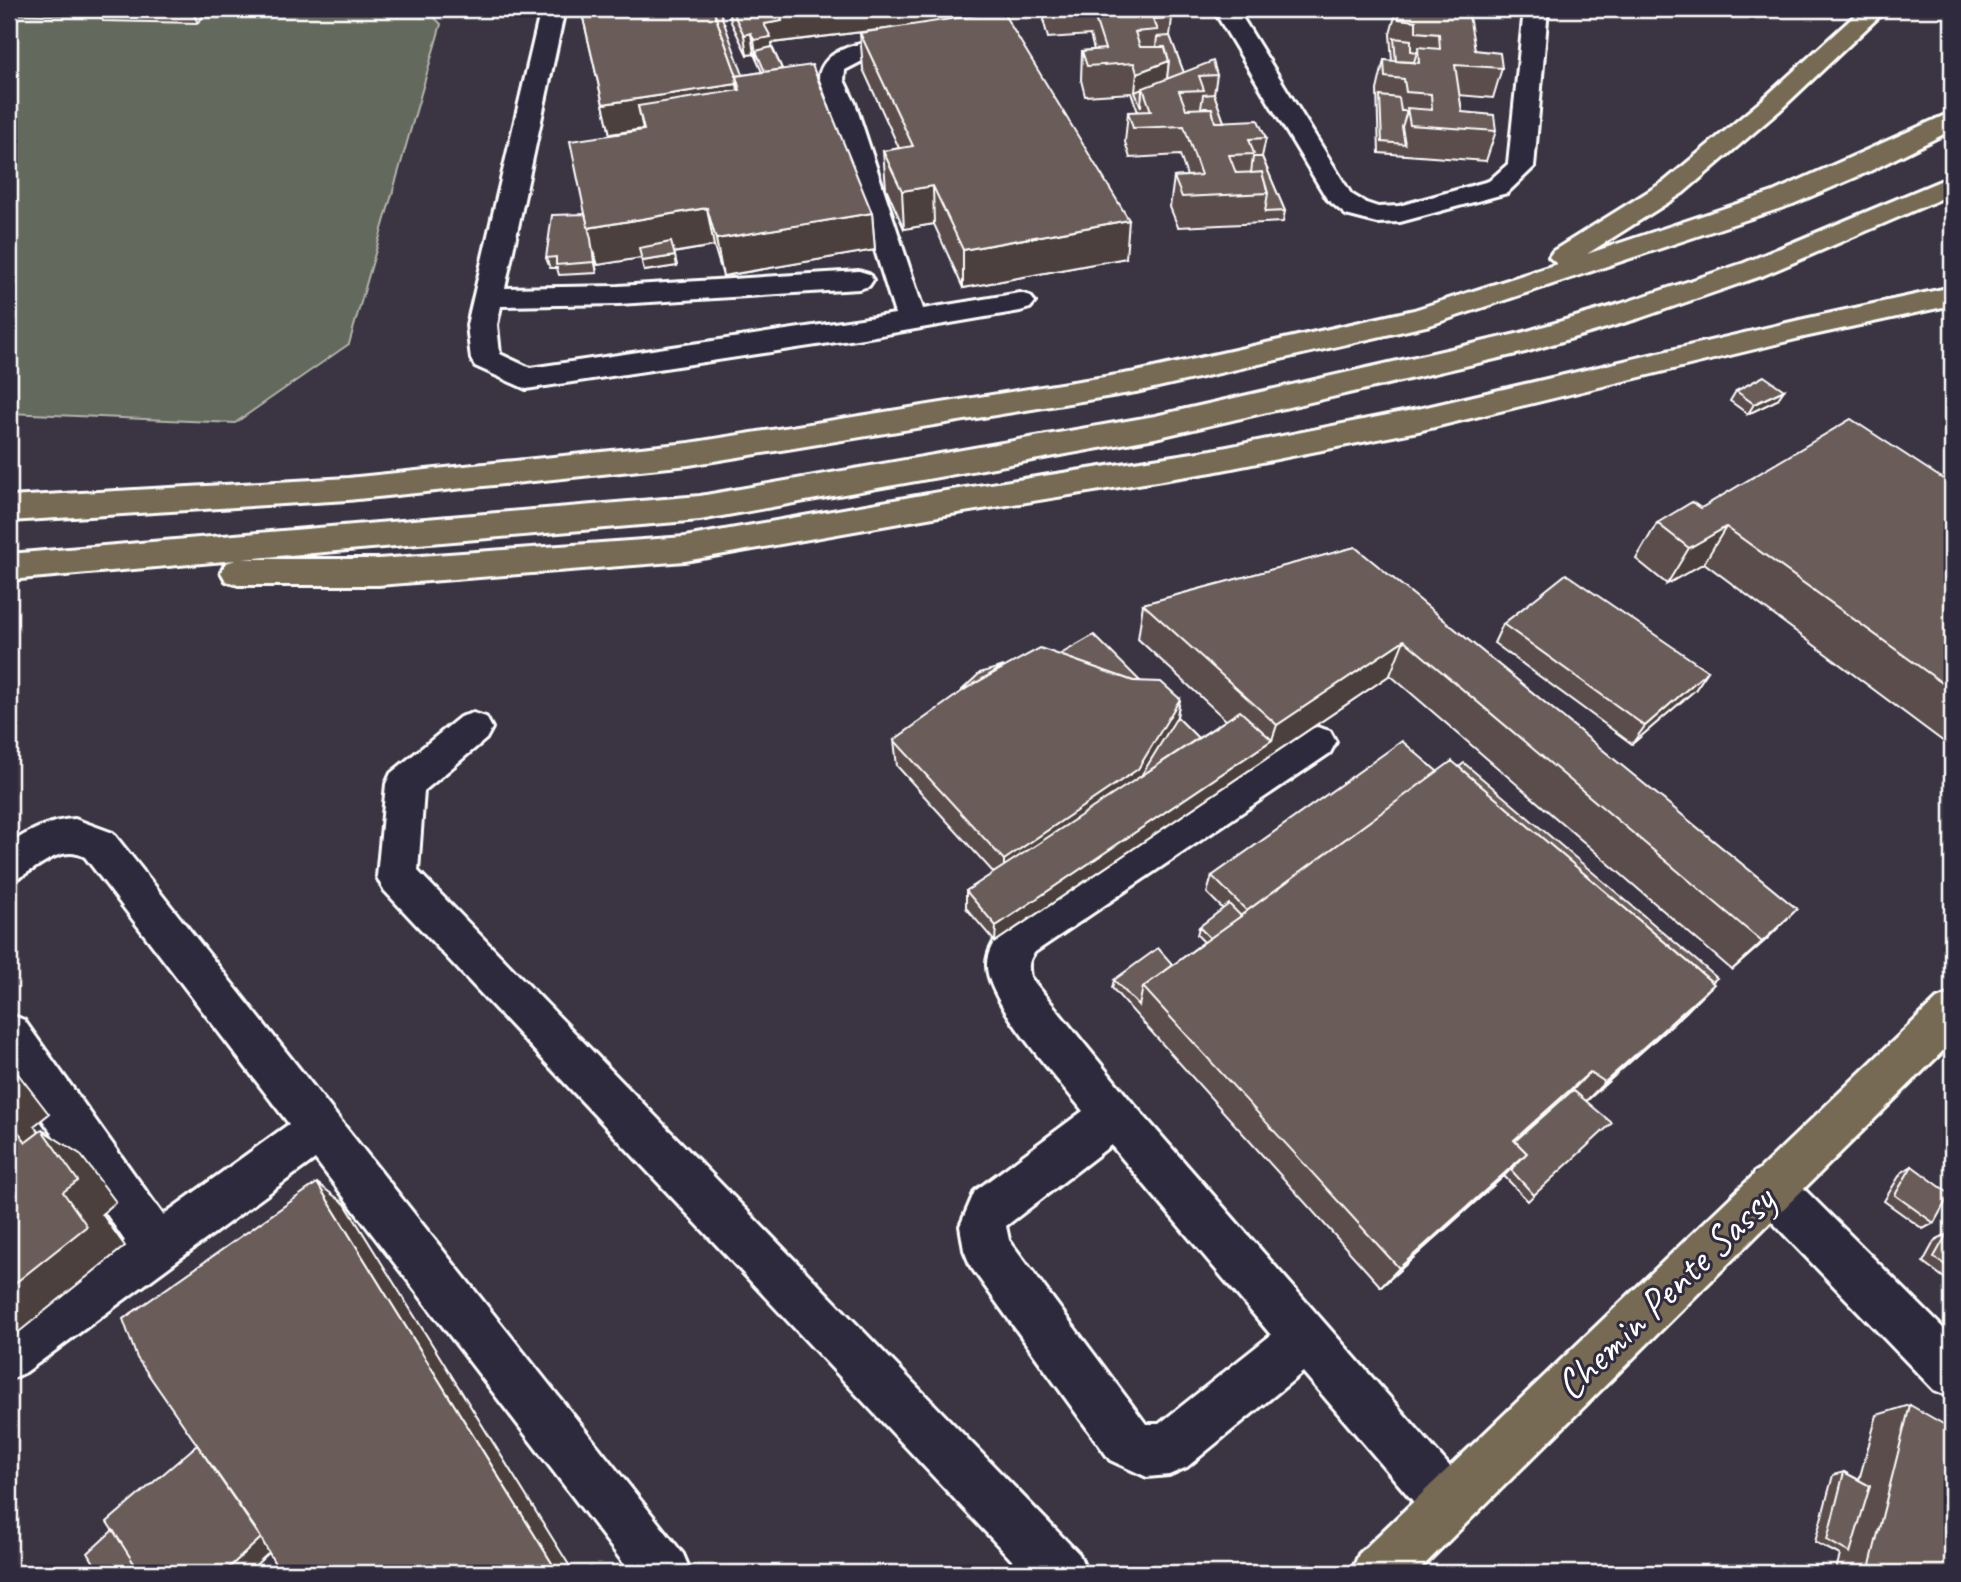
<svg xmlns="http://www.w3.org/2000/svg" width="1961" height="1582" font-family="Caveat,sans-serif">
<rect width="100%" height="100%" fill="#3b3443"/>
<filter id="ink" filterUnits="userSpaceOnUse"><feTurbulence type="fractalNoise" baseFrequency=".0143" numOctaves="2"/><feDisplacementMap in="SourceGraphic" scale="14" xChannelSelector="R" yChannelSelector="G"/><feConvolveMatrix kernelMatrix="1 2 1 2 8 2 1 2 1" color-interpolation-filters="sRGB"/></filter>
<g filter="url(#ink)">
<path fill="#64695b" stroke="#b2b4ad" stroke-width="2" d="M9 9H426L441 24 349 344 235 423 9 413Z"/>
<g fill="none" stroke-linecap="round" stroke-linejoin="round">
<g stroke="#fff" stroke-width="6">
<g id="minor">
<path d="M541 9H565L505 288 618 286 859 271 869 274 873 280 869 286 859 289 618 304 501 306 497 325 500 354 530 368 895 314 829 103 819 77C825 40 883 41 912 37L921 39 924 44 921 49 868 58 845 70 844 80 855 103 923 309 1020 293 1030 296 1035 302 1030 308 1020 311 863 338 526 389 475 366 471 359 467 325Z"/>
<path d="M1213 9H1237L1351 194 1366 203 1378 207 1399 206 1489 181 1508 164 1524 9H1548L1534 167 1507 193 1400 222 1377 223 1346 215 1327 199Z"/>
<path d="M473 713 486 717 492 728 486 739 424 791 418 871 1079 1554 1087 1573H1024L383 889 377 877 386 784 391 773 460 717Z"/>
<path d="M1317 727 1330 731 1336 742 1330 753 1035 952C1028 961 1028 966 1030 977L1130 1100 1466 1485 1474 1503 1466 1521 1448 1529 1430 1521 1303 1372 1187 1467 1169 1475 1147 1477 1110 1460 971 1267 964 1250 960 1226 975 1191 1083 1111C1059 1080 985 1000 987 964 987 951 997 936 1005 926L1304 731ZM1111 1145 1271 1335 1159 1424H1146L1009 1240 1006 1226Z"/>
<path d="M75 819 113 833 683 1554 691 1573H631L315 1159 26 1372 9 1380V1325L125 1241 9 1070V1014L24 1020 163 1215 289 1124 85 857C58 842 34 874 9 882V844C29 831 50 820 75 819Z"/>
<path d="M1771 1165 1787 1172 1952 1337V1397L1934 1390 1755 1204 1748 1188 1755 1172Z"/>
</g>
</g>
<g stroke="#fff" stroke-width="6">
<path id="major" d="M1952 993V1042L1416 1573H1351L1359 1554 1937 999Z"/>
</g>
<g stroke="#fff" stroke-width="6">
<g id="highway">
<path d="M1862 9H1887L1779 111 1683 193 1587 254 1773 192 1952 112V130L1870 171 1793 204 1430 325 1136 392 689 465 348 500 9 521V497L348 478 689 443 1136 372 1414 310 1557 264 1549 257 1553 251 1665 181 1761 101Z"/>
<path d="M1952 176V194L1764 275 1640 318 1525 352 1155 438 700 520 243 559H378L685 537 939 492 1212 450 1418 409 1804 319 1952 287V305L1804 337 1418 431 1212 472 939 516 685 561 378 585H238L226 581 221 572 226 563 236 560 9 580V554L700 496 1155 416 1521 333 1620 304 1744 263Z"/>
</g>
</g>
<use href="#minor" fill="#2f2a3d" fill-rule="evenodd"/>
<use href="#major" fill="#766a54" fill-rule="evenodd"/>
<use href="#highway" fill="#766a54" fill-rule="evenodd"/>
</g>
<g fill="#5c4e4d" stroke="#fff" stroke-width="2">
<path d="M9 9H208L198 23 103 21 100 16 9 14Z"/>
<path d="M581 9 743 75 762 72 754 54 747 55 731 22 729 9H985V14L1126 258 963 288 934 224 904 229 886 188 883 151 899 148 863 69 860 33 886 29 772 43V47L782 69 872 213 875 250 723 276 714 246 674 253 677 266 644 271 641 258 598 265 593 250 597 273 559 275 557 268H550L546 258 585 214 643 130V129L610 134Z"/>
<path d="M1045 9H1169L1172 18 1170 36 1184 73 1217 75 1214 94 1224 122 1266 138 1262 157 1285 211 1283 222 1178 227 1170 207 1174 177 1187 176 1180 155 1130 158 1125 142 1128 112H1138L1131 93 1085 96 1081 80 1082 51 1094 50 1090 35 1048 38 1044 23Z"/>
<path d="M1397 9H1456L1475 50 1502 68 1493 98 1459 95 1462 112 1496 131 1486 161 1379 153 1377 90 1384 60 1392 61 1390 34Z"/>
<path d="M1639 9H1725L1721 16 1641 14Z"/>
<path d="M1784 390 1777 400 1748 414 1730 401 1736 391Z"/>
<path d="M1952 485V748L1704 563 1667 584 1636 559 1657 523 1701 508Z"/>
<path d="M1355 547 1767 939 1732 970 1390 675 995 942 966 908V891L994 873 897 766 894 740 1140 681 1180 699 1177 717 1198 738 1226 720 1138 639 1143 604Z"/>
<path d="M1503 624 1708 671 1695 690 1632 744 1494 643Z"/>
<path d="M1438 772 1712 983 1686 1012 1586 1101 1534 1195 1528 1201 1504 1176 1381 1287 1112 988 1114 980 1173 965 1204 942 1197 935 1199 927 1223 909 1207 893 1212 876Z"/>
<path d="M1912 1166 1934 1223 1923 1229 1884 1201 1901 1173Z"/>
<path d="M1947 1234 1952 1238V1284L1923 1262 1935 1240Z"/>
<path d="M1910 1405 1952 1573H1835L1840 1555 1815 1542 1833 1475 1844 1472 1859 1480 1877 1415Z"/>
</g>
<g fill="#4b403e" stroke="#fff" stroke-width="2">
<path d="M191 9H208L198 23Z"/>
<path d="M808 9H985V17L772 43 773 58 756 51 757 61 754 40 764 24 782 21 781 12Z"/>
<path d="M751 33 754 54 747 55 744 35Z"/>
<path d="M1169 61 1166 90 1143 88 1141 100 1135 92 1137 73Z"/>
<path d="M737 84 742 114 638 106 643 129 610 134 603 104Z"/>
<path d="M933 186 934 224 904 229 902 191Z"/>
<path d="M707 208 714 246 598 265 593 250 597 273 588 228Z"/>
<path d="M872 213 875 250 723 276 716 239Z"/>
<path d="M1129 220 1126 258 963 288V250Z"/>
<path d="M675 256 677 266 644 271 642 261Z"/>
<path d="M1784 390 1777 400 1748 414 1754 404Z"/>
<path d="M1726 527 1704 563 1667 584 1689 548Z"/>
<path d="M1404 640 1390 675 995 942 996 926 1272 740 1277 725Z"/>
<path d="M1708 671 1695 690 1632 744 1645 726Z"/>
<path d="M1180 699 1175 726 1142 781 1004 884V860Z"/>
<path d="M1797 909 1767 939 1732 970 1762 942Z"/>
<path d="M1714 984 1686 1012 1580 1107 1605 1082Z"/>
<path d="M9 1066 15 1070 49 1114 34 1126 65 1165 26 1142 9 1120Z"/>
<path d="M1590 1072 1566 1097 1499 1157 1514 1140Z"/>
<path d="M42 1130 80 1154 116 1202 102 1214 125 1246 9 1340V1288L63 1192Z"/>
<path d="M1527 1153 1505 1175 1381 1287 1399 1268Z"/>
<path d="M317 1183 345 1204 574 1573H558Z"/>
<path d="M264 1535 283 1540 247 1573H223Z"/>
<path d="M591 1568 606 1573H595Z"/>
</g>
<g fill="#6b5b59" stroke="#fff" stroke-width="2">
<path d="M581 9H713L737 76H736L737 84 603 104Z"/>
<path d="M713 9H719L743 75 737 76Z"/>
<path d="M731 9H778L782 21 764 24 771 37 754 40 751 33 744 35Z"/>
<path d="M780 9H808L781 12Z"/>
<path d="M1092 9H1169L1172 18 1153 19 1158 30 1135 32 1140 47H1165L1169 61 1137 73 1134 63 1087 66 1082 51 1105 49Z"/>
<path d="M1398 9 1468 10 1475 50 1500 53 1502 68 1455 65 1462 112 1494 115 1496 131 1410 125 1407 108 1432 110 1431 94 1406 92 1404 79 1385 77 1384 60 1419 63 1418 47 1440 49 1439 34 1416 32V21L1399 19Z"/>
<path d="M1002 11 1129 220 963 250 933 186 902 191 883 151 913 146 860 33Z"/>
<path d="M1170 36 1184 73 1167 79 1169 61 1165 47H1156L1157 37Z"/>
<path d="M1394 38 1411 40V51L1417 52 1414 62 1396 61Z"/>
<path d="M772 47 782 69 765 72 756 51Z"/>
<path d="M1213 61 1217 75 1199 76 1204 90 1179 91 1186 109 1212 108 1215 122 1258 120 1266 138 1249 139 1254 154 1229 155 1236 173 1262 172 1268 193 1182 197 1174 177 1201 175 1184 126 1133 128 1128 112 1151 111 1143 88Z"/>
<path d="M812 65 872 213 716 239 707 208 588 228 570 141 644 130 638 106 740 90 736 76Z"/>
<path d="M1142 89 1141 107 1135 92Z"/>
<path d="M1214 94 1224 122H1215L1212 108H1201L1203 95Z"/>
<path d="M1380 96 1399 98 1401 111H1407L1402 127 1405 144 1382 142Z"/>
<path d="M1253 157H1262L1285 211 1265 212 1268 193 1262 172 1251 173Z"/>
<path d="M585 214 591 239 594 262 556 265V257L546 258 552 215Z"/>
<path d="M671 242 675 256 642 261 639 248Z"/>
<path d="M1764 376 1784 390 1754 404 1736 391Z"/>
<path d="M1851 419 1952 485V690L1726 527 1689 548 1657 523 1692 502 1701 508Z"/>
<path d="M1355 547 1797 909 1762 942 1404 640 1277 725 1143 604Z"/>
<path d="M1566 574 1708 671 1645 726 1503 624Z"/>
<path d="M1094 635 1140 681H1133L1059 655Z"/>
<path d="M1040 648 1133 681 1161 682 1180 699 1138 769 1004 860 894 740 968 687Z"/>
<path d="M1004 666 962 691V690L980 673Z"/>
<path d="M1240 711 1272 740 996 926 966 891Z"/>
<path d="M1177 717 1198 738 1141 776Z"/>
<path d="M1402 741 1438 772 1247 911 1212 876Z"/>
<path d="M1452 761 1714 984 1605 1082 1590 1072 1514 1140 1527 1153 1399 1268 1143 987Z"/>
<path d="M1464 763 1717 978 1712 982 1459 767Z"/>
<path d="M1229 904 1241 916 1210 938 1199 927Z"/>
<path d="M1158 948 1173 965 1143 987 1139 1006 1114 980Z"/>
<path d="M1573 1090 1612 1123 1534 1195 1511 1170 1527 1153 1515 1141Z"/>
<path d="M9 1120 26 1142 42 1130 78 1181 63 1192 87 1226 9 1288Z"/>
<path d="M1912 1166 1950 1194 1934 1223 1895 1195Z"/>
<path d="M317 1183 558 1573H280L257 1531 137 1358 123 1319Z"/>
<path d="M1947 1234 1952 1238V1270L1934 1257Z"/>
<path d="M1910 1405 1952 1429V1573H1868Z"/>
<path d="M197 1445 261 1538 223 1573H140L107 1522Z"/>
<path d="M1844 1472 1870 1486 1850 1553 1827 1540Z"/>
<path d="M113 1530 140 1573H100L88 1553Z"/>
<path d="M591 1568 595 1573H585Z"/>
</g>
</g>
<g text-anchor="middle" stroke-width="6" stroke-linejoin="round" paint-order="stroke">
<g font-size="42" fill="#fff" stroke="#2f2a3d">
<text transform="translate(1664 1292) rotate(-44)" y="15">Chemin Pente Sassy</text>
</g>
</g>
<rect width="1961" height="1582" fill="none" stroke="#2f2a3d" stroke-width="35"/>
<rect x="18" y="18" width="1926" height="1547" fill="none" stroke="#fff" stroke-width="2.5" filter="url(#ink)"/>
</svg>
